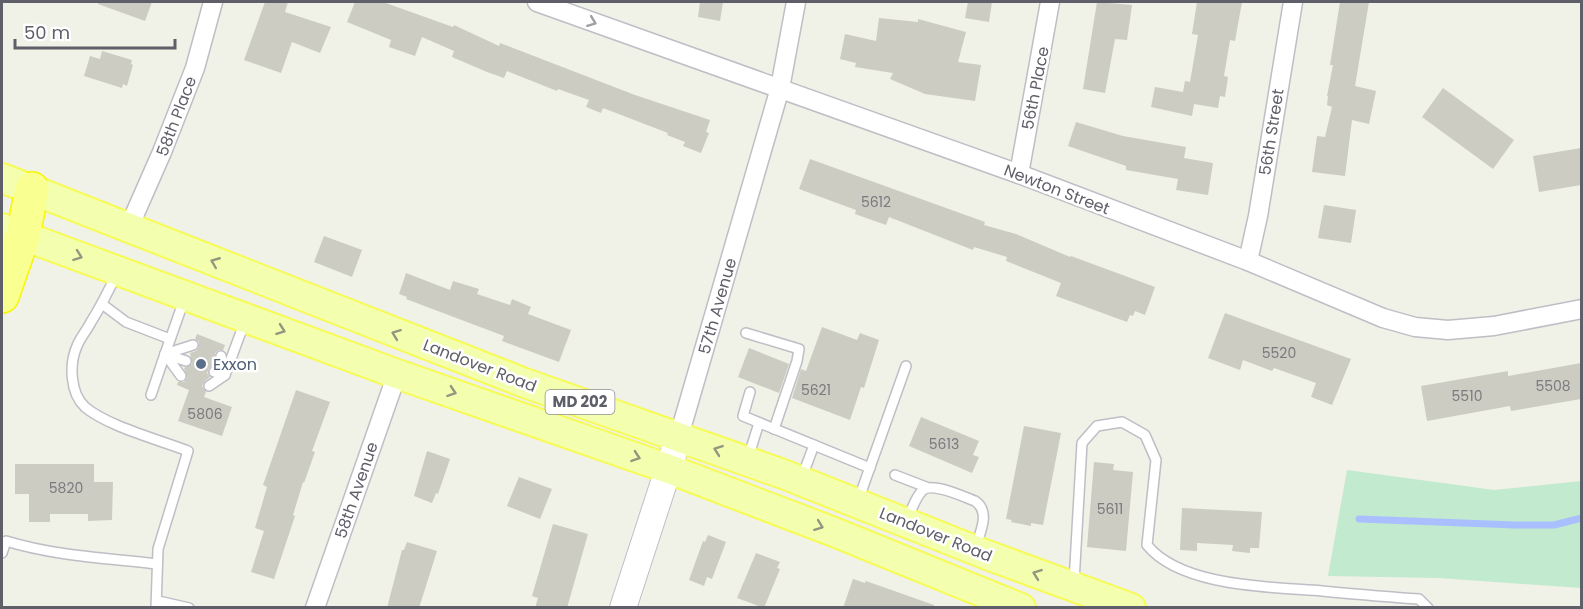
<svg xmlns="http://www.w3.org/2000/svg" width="1583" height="609" font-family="Poppins,sans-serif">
<rect width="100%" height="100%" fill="#f0f1e7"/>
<path fill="#c2eace" d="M1347 470 1494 490 1581 481V588L1439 578 1328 576Z"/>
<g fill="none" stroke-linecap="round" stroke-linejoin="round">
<path stroke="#a9bfff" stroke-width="7" d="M1359 519 1515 525H1554L1582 518"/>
</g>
<g fill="#ccccc3">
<path d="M98 2H152L145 21 98 4Z"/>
<path d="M265 2H288L285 12 331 27 320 53 292 42 281 73 244 60Z"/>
<path d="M355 2H383L453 27 454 25 499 46 500 43 635 95 710 120 706 132 709 133 701 153 683 146 685 142 667 135 668 133 603 108 601 113 586 107 589 100 558 89 557 91 507 71 504 78 487 72 452 57 454 51 422 37 415 56 389 47 391 40 347 22Z"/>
<path d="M700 2H723L720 21 698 17Z"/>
<path d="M968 2H992L989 22 965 18Z"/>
<path d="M1097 2 1132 5 1127 40 1115 39 1105 93 1083 89Z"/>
<path d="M1197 2H1242L1235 41 1230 40 1224 76 1228 77 1225 97 1220 96 1218 108 1194 104 1192 116 1151 107 1155 87 1183 92 1185 81 1190 82 1198 35 1192 34Z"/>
<path d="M1340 2H1369L1355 86 1376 91 1369 124 1352 120 1345 176 1312 172 1317 136 1325 137 1332 107 1327 105 1328 96H1327L1333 65H1330Z"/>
<path d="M879 18 918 22V19L966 32 958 62 981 65 975 101 925 94 890 79 893 73 855 67 856 63 840 59 845 34 876 41Z"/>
<path d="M102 51 132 60 131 64 133 65 127 86 123 84 122 88 84 76 90 56 100 59Z"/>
<path d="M1443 88 1514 140 1493 169 1422 117Z"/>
<path d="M1076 122 1123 136 1186 147 1184 158 1213 163 1208 195 1176 190 1178 179 1126 170V166L1068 146Z"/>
<path d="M1581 148V185L1539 192 1533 156Z"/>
<path d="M810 159 985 222 984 225 1016 234 1070 257 1071 256 1155 287 1145 315 1135 311 1133 316 1130 315 1127 322 1056 296 1061 283 1006 261 1007 257 974 247 973 250 889 217 886 225 855 214 856 210 799 189Z"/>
<path d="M1324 205 1356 210 1351 243 1318 238Z"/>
<path d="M324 236 362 250 352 277 314 262Z"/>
<path d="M406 273 450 290 453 281 479 289 477 294 510 305 512 299 531 307 528 314 571 330 559 362 502 341 504 336 406 299 407 297 399 294Z"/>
<path d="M1225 313 1351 359 1332 405 1311 397 1316 383 1274 368 1272 371 1243 360 1240 370 1208 358Z"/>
<path d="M822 327 857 340 860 333 879 340 864 388 861 387 850 420 792 398 801 369 806 371Z"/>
<path d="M197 334 225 345 223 350H219L215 353 216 366 209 368 207 373 210 377 205 381 202 386 206 392 204 397 232 407 222 436 178 421 189 390 177 385 178 382H184L187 378 184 368 192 364 190 353 196 351 199 347V342L195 339Z"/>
<path d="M749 348 789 364 779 393 738 377Z"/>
<path d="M1581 363V399L1511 411 1510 406 1427 421 1421 386 1508 371V376Z"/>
<path d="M296 390 330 402 312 451 315 452 304 483 303 482 293 515 295 516 274 579 251 572 264 531 255 528 267 487 263 485Z"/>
<path d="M921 417 979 441 973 455 979 457 972 473 909 446Z"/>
<path d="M1024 426 1061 433 1043 525 1031 523V526L1011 522 1012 520 1006 519Z"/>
<path d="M427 451 450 459 438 494 436 493 432 503 414 496Z"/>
<path d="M1094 462 1114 464 1113 470 1133 472 1126 551 1087 547Z"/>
<path d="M15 464H94V482H113L112 520 88 521V514H50V522H29V494H15Z"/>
<path d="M519 477 552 489 540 519 507 506Z"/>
<path d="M1182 508 1262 512 1259 548H1250V553L1232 551 1233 545 1197 543V551L1180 550Z"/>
<path d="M553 524 588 534 567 608H535L538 598 532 596Z"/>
<path d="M708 535 726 542 712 579 707 577 704 586 689 580 703 541 705 542Z"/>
<path d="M407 542 437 551 419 608H387L402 550H404Z"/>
<path d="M756 553 780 562 777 568 780 569 764 608 737 598Z"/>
<path d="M853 579 865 583 866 581 934 605V608H843Z"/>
</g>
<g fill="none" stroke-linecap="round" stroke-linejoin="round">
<g stroke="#bebec6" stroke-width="12">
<g id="lane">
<path d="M117 273C109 290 101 306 91 322 87 330 80 338 77 346 69 364 70 393 85 407 107 426 160 440 188 451L158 549 156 608"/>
<path d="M184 300 165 354 186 361"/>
<path d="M102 304 126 322 170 339"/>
<path d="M746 333 799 349 797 361 774 429"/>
<path d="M165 354 193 345"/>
<path d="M165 354 181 376"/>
<path d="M214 372 225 375 245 321"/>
<path d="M209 386 225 375 221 356"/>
<path d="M750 392 743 416 870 468"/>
<path d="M151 395 165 354"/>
<path d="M748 458 759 423"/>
<path d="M895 475 926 487"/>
<path d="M802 477 814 445"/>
<path d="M858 501 906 366"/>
<path d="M907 521C911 511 915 498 922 491 931 481 964 497 975 501 991 512 980 533 975 548"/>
<path d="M2 553 6 541C55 556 106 558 157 564"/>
<path d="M1074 582 1082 443 1097 426 1122 422 1145 435 1156 460 1147 545C1181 587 1271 587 1322 591 1354 594 1387 597 1419 599L1428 608"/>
<path d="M158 601 189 608"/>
</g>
</g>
<g stroke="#bebec6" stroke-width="21">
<g id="street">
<path d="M537 2 1019 174 1248 261 1383 318 1415 327 1448 330 1494 326 1582 309"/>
<path d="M1019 174 1050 2"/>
<path d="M129 227 162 152 195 68 213 2"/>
<path d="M1248 261 1258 216 1293 2"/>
<path d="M679 436 780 88 796 2"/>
<path d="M315 608 397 374"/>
</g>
</g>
<g stroke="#bfbfc8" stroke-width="28">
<path id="secondary" d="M623 608 679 436"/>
</g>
<g stroke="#f7fb55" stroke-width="32">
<g id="primary">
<path d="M2 178 522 382 783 474 987 555 1131 608"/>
<path d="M2 228 397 374 669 469 834 532 1021 608"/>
</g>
</g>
<g stroke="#f8f600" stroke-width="36">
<path id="highway" d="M2 296 23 236 32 189"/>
</g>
<use href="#lane" stroke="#fff" stroke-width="9"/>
<use href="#street" stroke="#fff" stroke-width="18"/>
<use href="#secondary" stroke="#fff" stroke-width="26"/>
<use href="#primary" stroke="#f3ffae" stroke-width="28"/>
<use href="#highway" stroke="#f9ff90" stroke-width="33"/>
</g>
<defs><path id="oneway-chevron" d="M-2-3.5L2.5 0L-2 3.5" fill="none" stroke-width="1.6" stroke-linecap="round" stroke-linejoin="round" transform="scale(1.5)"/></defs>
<use stroke="#9e9fa4" href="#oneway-chevron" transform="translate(592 22) rotate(21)"/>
<g stroke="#929780">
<use href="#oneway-chevron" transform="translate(78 256) rotate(20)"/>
<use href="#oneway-chevron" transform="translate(215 262) rotate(-158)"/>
<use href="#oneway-chevron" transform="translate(281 330) rotate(20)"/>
<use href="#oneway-chevron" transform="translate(396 334) rotate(-159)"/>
<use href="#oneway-chevron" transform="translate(452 392) rotate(19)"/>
<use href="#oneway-chevron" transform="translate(718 450) rotate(-160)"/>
<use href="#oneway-chevron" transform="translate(636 457) rotate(19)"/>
<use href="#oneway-chevron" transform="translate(819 526) rotate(21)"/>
<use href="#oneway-chevron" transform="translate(1037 574) rotate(-160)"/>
</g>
<circle fill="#5c6f8a" stroke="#fff" stroke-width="2" cx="201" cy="364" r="6"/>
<g text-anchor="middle" stroke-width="5" stroke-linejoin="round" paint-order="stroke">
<g font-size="14" fill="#7a7a7f">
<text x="876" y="207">5612</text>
<text x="1279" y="358">5520</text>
<text x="1553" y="391">5508</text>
<text x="816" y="395">5621</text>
<text x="1467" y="401">5510</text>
<text x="205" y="419">5806</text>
<text x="944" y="449">5613</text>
<text x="66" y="493">5820</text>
<text x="1110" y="514">5611</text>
</g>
<rect fill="#fff" stroke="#8e8f95" stroke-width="1.5" x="545.5" y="390" width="69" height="24" rx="4.5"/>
<g font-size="15" font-weight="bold" fill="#5e5f68">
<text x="580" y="407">MD 202</text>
</g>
<g font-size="16" fill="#5e5f68" stroke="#fff">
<text transform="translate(1035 88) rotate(-79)" y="6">56th Place</text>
<text transform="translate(176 116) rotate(-69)" y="6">58th Place</text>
<text transform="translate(1271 132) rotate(-81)" y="6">56th Street</text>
<text transform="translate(1057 189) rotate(21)" y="6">Newton Street</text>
<text transform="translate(717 306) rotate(-74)" y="6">57th Avenue</text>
<text transform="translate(480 365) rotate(21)" y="6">Landover Road</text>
<text transform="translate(356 490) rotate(-71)" y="6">58th Avenue</text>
<text transform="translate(936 534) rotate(22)" y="6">Landover Road</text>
</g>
<g font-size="16" fill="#4e5e75" stroke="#fff" text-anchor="start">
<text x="213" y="370">Exxon</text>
</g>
</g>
<rect width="1583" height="609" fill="none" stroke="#5e5f68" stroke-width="6"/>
<path d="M15 39v9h160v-9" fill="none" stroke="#5e5f68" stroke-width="3"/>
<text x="24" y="39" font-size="18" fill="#5e5f68" stroke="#ffffff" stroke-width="4.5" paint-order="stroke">50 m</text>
</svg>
